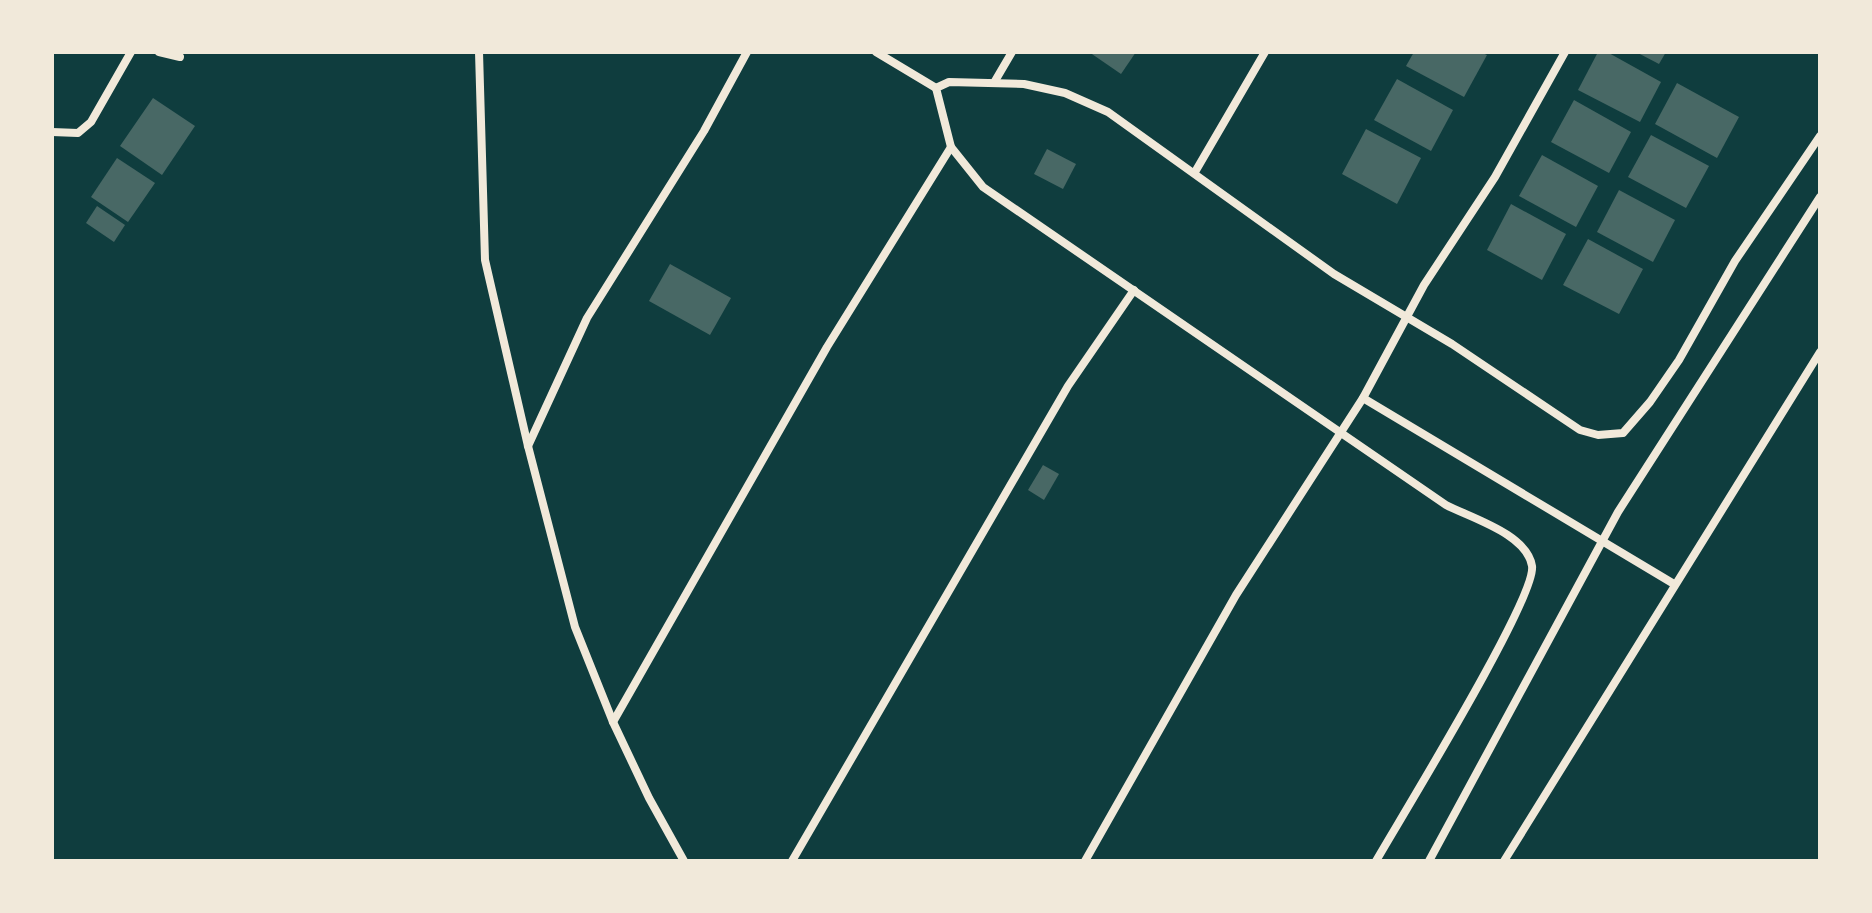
<svg xmlns="http://www.w3.org/2000/svg" width="1872" height="913" font-family="'Alegreya Sans',sans-serif">
<rect width="100%" height="100%" fill="#0f3d3e"/>
<g fill="#486865">
<path d="M1089 52H1136L1121 74Z"/>
<path d="M1414 52H1480L1487 55 1464 97 1406 66Z"/>
<path d="M1598 52H1607L1661 82 1640 122 1578 90Z"/>
<path d="M1636 52H1666L1659 64Z"/>
<path d="M1397 79 1453 110 1431 151 1374 120Z"/>
<path d="M1677 83 1739 117 1717 158 1655 124Z"/>
<path d="M153 98 195 126 162 175 120 146Z"/>
<path d="M1574 100 1631 132 1609 173 1551 142Z"/>
<path d="M1366 129 1421 158 1397 204 1342 174Z"/>
<path d="M1651 135 1709 166 1686 208 1628 177Z"/>
<path d="M1047 149 1076 164 1063 189 1034 174Z"/>
<path d="M1542 155 1598 186 1576 227 1519 196Z"/>
<path d="M117 158 155 183 128 222 91 197Z"/>
<path d="M1619 190 1675 220 1653 262 1597 232Z"/>
<path d="M1511 204 1566 234 1542 280 1487 250Z"/>
<path d="M97 206 125 225 114 242 86 223Z"/>
<path d="M1588 239 1643 269 1619 314 1563 285Z"/>
<path d="M670 264 731 298 710 335 649 301Z"/>
<path d="M1043 465 1059 474 1044 500 1028 490Z"/>
</g>
<g fill="none" stroke-linecap="round" stroke-linejoin="round">
<g stroke="#f1e9da" stroke-width="8">
<path d="M159 52 180 57"/>
<path d="M479 52 485 260 528 446 575 627 613 722 649 798 684 861"/>
<path d="M876 52 936 88"/>
<path d="M995 81 1012 52"/>
<path d="M52 132 78 133 91 122 131 52"/>
<path d="M951 147 983 187 1446 505C1471 518 1527 534 1532 566 1537 597 1400 819 1376 861"/>
<path d="M1195 172 1265 52"/>
<path d="M1363 398 1674 584"/>
<path d="M528 446 587 318 704 131 747 52"/>
<path d="M613 722 827 347 951 147 936 88 949 82 1024 84 1065 93 1108 112 1334 274 1452 344 1580 430 1598 435 1623 433 1650 402 1679 360 1735 261 1820 136"/>
<path d="M792 861 1068 386 1134 290"/>
<path d="M1085 861 1236 595 1363 398 1424 285 1495 177 1565 52"/>
<path d="M1429 861 1618 512 1820 197"/>
<path d="M1504 861 1820 352"/>
</g>
</g>
<rect width="1872" height="913" fill="none" stroke="#f1e9da" stroke-width="108"/>
</svg>
